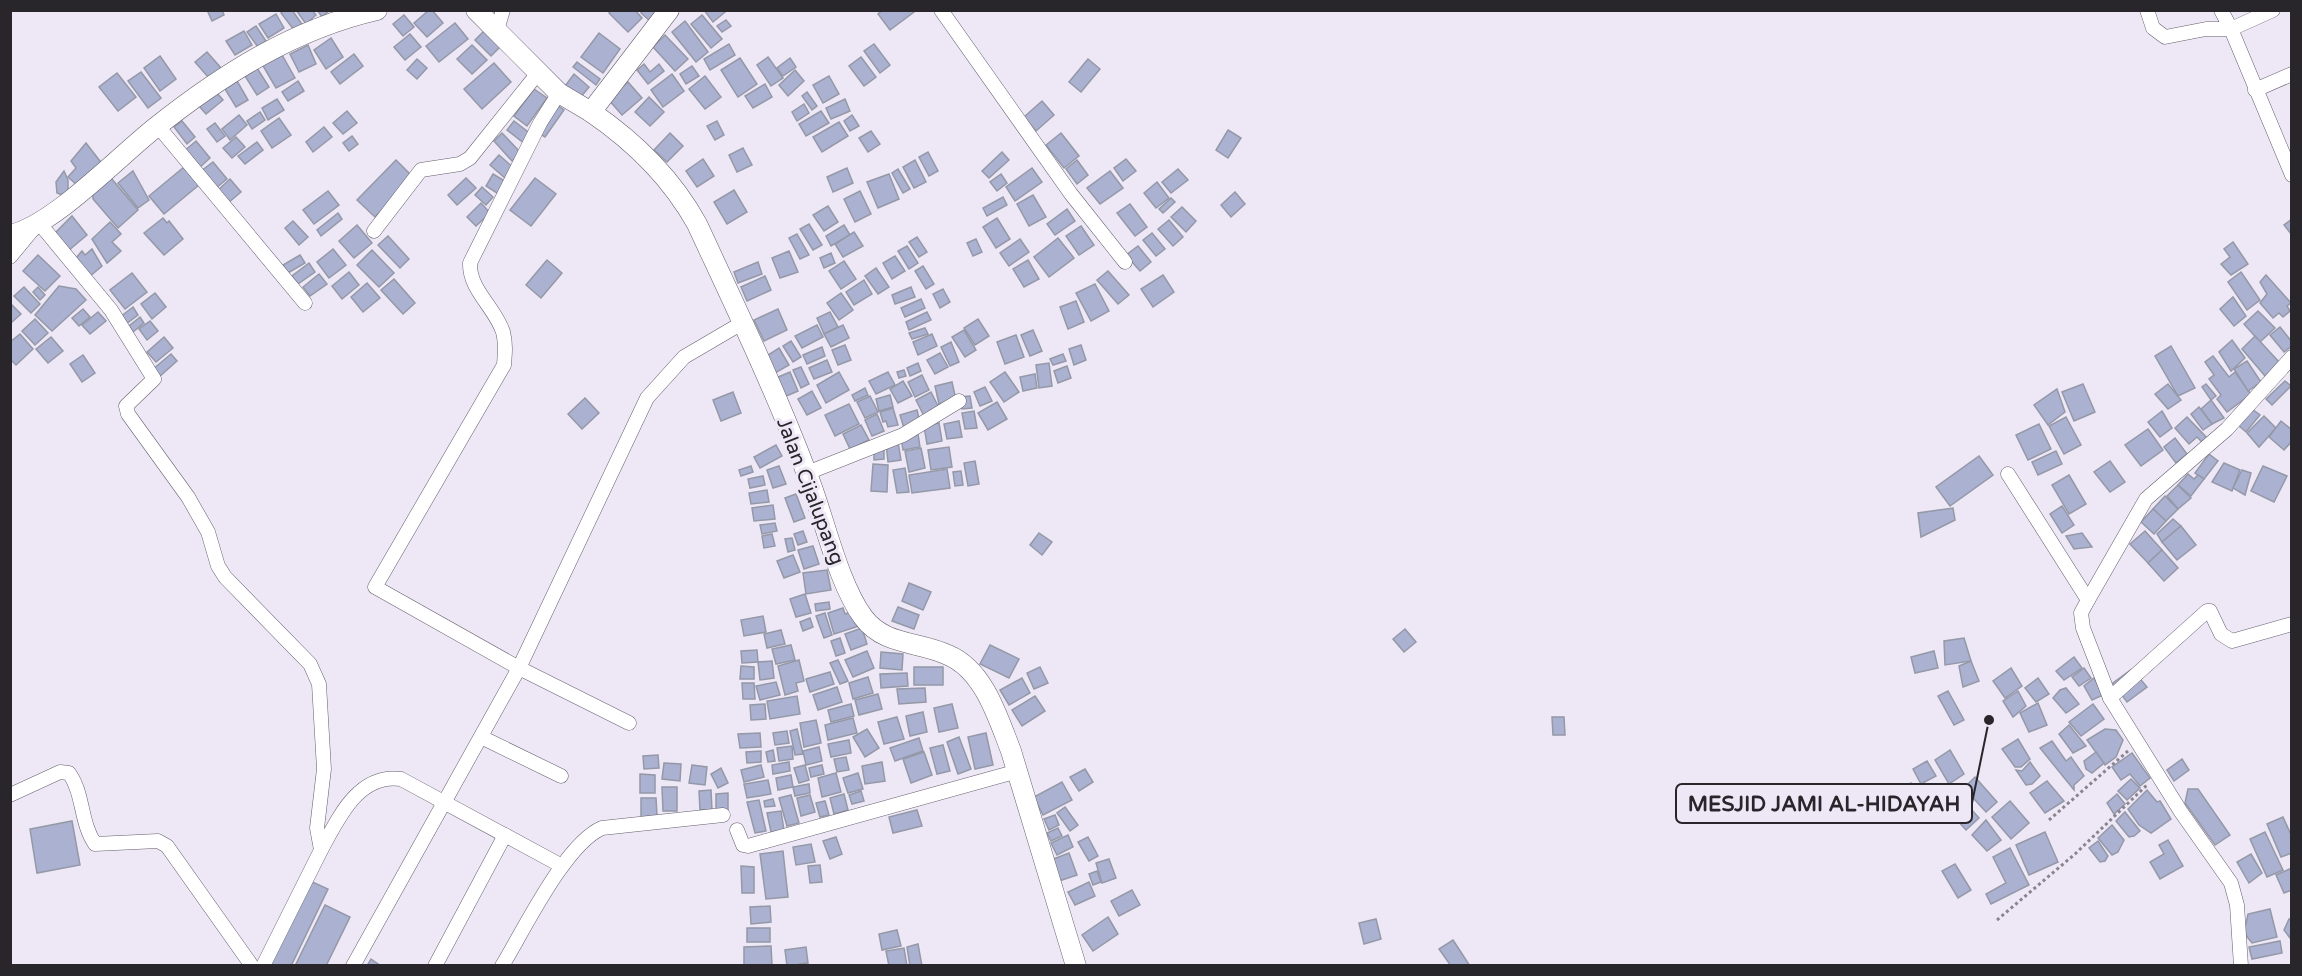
<svg xmlns="http://www.w3.org/2000/svg" width="2302" height="976" font-family="'Varela Round',sans-serif">
<rect width="100%" height="100%" fill="#eee7f6"/>
<g fill="#abb2d1" stroke="#9498a7" stroke-width="1.5">
<path d="M207 10H222L224 15 212 21Z"/>
<path d="M285 10H292L302 24 294 30 281 13Z"/>
<path d="M296 10H312L316 15 306 24Z"/>
<path d="M317 10H330L322 17Z"/>
<path d="M429 10H432L443 23 427 37 414 23Z"/>
<path d="M612 10H635L642 18 628 32 609 13Z"/>
<path d="M643 10H661L651 22 641 13Z"/>
<path d="M704 10H724L725 12 713 22Z"/>
<path d="M883 10H913L914 12 890 30 878 14Z"/>
<path d="M276 14 284 28 268 38 259 24Z"/>
<path d="M404 15 414 27 403 36 393 24Z"/>
<path d="M702 15 722 39 711 48 691 24Z"/>
<path d="M726 20 731 26 722 32 717 26Z"/>
<path d="M685 21 708 52 696 62 672 32Z"/>
<path d="M455 23 468 39 439 62 426 46Z"/>
<path d="M256 26 266 41 258 47 247 32Z"/>
<path d="M487 28 503 44 491 56 475 40Z"/>
<path d="M244 31 252 45 235 55 226 41Z"/>
<path d="M599 33 620 49 603 73 581 57Z"/>
<path d="M410 34 421 47 405 60 394 47Z"/>
<path d="M665 35 688 59 675 71 653 47Z"/>
<path d="M331 38 343 57 326 69 314 50Z"/>
<path d="M729 44 735 55 710 70 704 59Z"/>
<path d="M874 44 890 65 880 73 864 51Z"/>
<path d="M308 45 316 64 299 72 290 54Z"/>
<path d="M472 45 487 60 472 74 457 59Z"/>
<path d="M207 52 221 68 209 78 195 62Z"/>
<path d="M281 53 295 78 276 88 262 64Z"/>
<path d="M354 54 363 66 340 84 331 72Z"/>
<path d="M160 56 176 79 160 91 144 68Z"/>
<path d="M768 57 783 78 771 86 757 65Z"/>
<path d="M861 57 876 77 864 86 849 66Z"/>
<path d="M740 58 757 84 738 97 721 70Z"/>
<path d="M790 58 796 67 783 76 777 68Z"/>
<path d="M417 59 427 68 417 79 407 70Z"/>
<path d="M1088 59 1100 69 1081 92 1069 82Z"/>
<path d="M577 62 600 79 596 85 573 67Z"/>
<path d="M494 63 511 82 482 109 464 89Z"/>
<path d="M644 64 650 72 659 64 664 71 648 84 637 70Z"/>
<path d="M692 66 699 76 686 84 680 74Z"/>
<path d="M257 68 269 87 257 95 245 76Z"/>
<path d="M795 70 804 81 788 96 779 85Z"/>
<path d="M141 72 161 98 148 108 128 81Z"/>
<path d="M117 73 136 97 118 111 99 87Z"/>
<path d="M574 74 589 87 580 98 565 86Z"/>
<path d="M672 74 684 91 663 107 651 90Z"/>
<path d="M705 76 721 97 705 109 689 89Z"/>
<path d="M829 76 839 94 823 103 813 85Z"/>
<path d="M237 81 248 100 236 107 225 89Z"/>
<path d="M298 81 304 91 288 101 282 92Z"/>
<path d="M628 82 642 98 622 115 608 99Z"/>
<path d="M765 84 772 97 753 108 745 96Z"/>
<path d="M534 89 547 98 527 126 514 116Z"/>
<path d="M216 92 223 100 206 114 199 106Z"/>
<path d="M807 92 817 106 812 110 802 96Z"/>
<path d="M649 97 664 112 650 126 635 112Z"/>
<path d="M277 99 284 110 268 120 262 108Z"/>
<path d="M845 99 850 111 831 119 826 108Z"/>
<path d="M1042 101 1054 115 1036 131 1024 117Z"/>
<path d="M804 104 809 113 797 121 792 112Z"/>
<path d="M557 105 564 110 545 137 537 132Z"/>
<path d="M347 111 357 123 343 134 333 123Z"/>
<path d="M821 111 829 123 806 136 799 124Z"/>
<path d="M260 112 265 120 252 129 247 121Z"/>
<path d="M239 115 247 125 230 140 222 129Z"/>
<path d="M852 115 859 126 850 131 844 121Z"/>
<path d="M279 118 291 135 272 148 261 131Z"/>
<path d="M182 121 195 137 187 144 174 127Z"/>
<path d="M514 121 532 135 525 144 507 130Z"/>
<path d="M717 121 724 135 715 140 707 126Z"/>
<path d="M839 122 848 136 822 152 813 137Z"/>
<path d="M215 123 225 136 217 142 207 129Z"/>
<path d="M324 127 332 137 313 152 306 142Z"/>
<path d="M1228 130 1241 138 1228 158 1216 150Z"/>
<path d="M871 131 880 144 868 152 859 138Z"/>
<path d="M502 133 521 153 512 161 494 141Z"/>
<path d="M670 133 683 146 667 162 654 150Z"/>
<path d="M1061 133 1079 156 1064 168 1046 145Z"/>
<path d="M352 136 358 144 349 151 343 143Z"/>
<path d="M236 137 245 147 232 158 223 148Z"/>
<path d="M196 141 210 158 198 169 183 152Z"/>
<path d="M257 142 263 150 245 164 238 156Z"/>
<path d="M86 143 103 165 79 187 68 177 76 168 71 161Z"/>
<path d="M743 148 752 165 737 172 729 155Z"/>
<path d="M928 152 938 171 929 176 919 157Z"/>
<path d="M1002 152 1009 160 989 178 982 171Z"/>
<path d="M499 155 515 169 506 179 490 165Z"/>
<path d="M703 159 714 176 697 187 686 171Z"/>
<path d="M1126 159 1136 171 1123 181 1114 168Z"/>
<path d="M396 160 413 177 375 217 357 200Z"/>
<path d="M915 160 926 182 914 188 903 167Z"/>
<path d="M1077 160 1088 175 1077 184 1066 169Z"/>
<path d="M213 162 227 179 216 188 201 171Z"/>
<path d="M184 167 199 185 164 214 149 196Z"/>
<path d="M847 168 853 183 833 192 827 177Z"/>
<path d="M1032 168 1042 182 1015 201 1006 187Z"/>
<path d="M898 169 910 189 903 193 892 173Z"/>
<path d="M1178 169 1188 180 1171 193 1162 182Z"/>
<path d="M64 171 68 180V197L57 193 56 182Z"/>
<path d="M133 171 149 200 138 208 118 183Z"/>
<path d="M1110 171 1123 188 1100 204 1087 188Z"/>
<path d="M493 174 508 183 500 195 486 186Z"/>
<path d="M889 174 899 199 878 208 867 182Z"/>
<path d="M1001 174 1007 183 997 191 990 182Z"/>
<path d="M111 178 138 210 118 228 93 199V193Z"/>
<path d="M466 178 476 188 457 205 448 195Z"/>
<path d="M535 178 556 194 531 226 510 210Z"/>
<path d="M230 179 241 192 228 203 217 191Z"/>
<path d="M1157 182 1169 198 1156 208 1144 193Z"/>
<path d="M482 187 493 197 486 205 475 195Z"/>
<path d="M734 190 747 212 727 224 714 202Z"/>
<path d="M328 191 339 205 314 224 303 210Z"/>
<path d="M860 191 871 214 855 222 844 199Z"/>
<path d="M1235 192 1245 204 1231 217 1221 205Z"/>
<path d="M1033 195 1046 217 1029 226 1017 204Z"/>
<path d="M1003 197 1007 205 987 216 983 208Z"/>
<path d="M1171 198 1175 202 1163 213 1159 209Z"/>
<path d="M481 203 490 213 476 226 467 217Z"/>
<path d="M1130 204 1147 227 1135 236 1117 213Z"/>
<path d="M828 206 838 222 824 231 813 215Z"/>
<path d="M1182 207 1196 221 1186 232 1171 217Z"/>
<path d="M1067 209 1075 221 1055 235 1047 224Z"/>
<path d="M338 213 342 219 321 236 317 230Z"/>
<path d="M72 216 87 235 68 251 54 234Z"/>
<path d="M163 218 167 223 169 221 183 239 164 255 144 233Z"/>
<path d="M997 218 1010 239 996 248 983 227Z"/>
<path d="M2292 219V235L2284 225Z"/>
<path d="M1169 220 1183 237 1173 246 1158 229Z"/>
<path d="M293 221 308 237 299 245 285 228Z"/>
<path d="M110 222 121 234 112 242 121 251 107 263 92 239Z"/>
<path d="M809 224 822 245 813 250 800 229Z"/>
<path d="M357 225 372 243 354 258 339 241Z"/>
<path d="M844 225 850 235 831 246 826 236Z"/>
<path d="M1081 226 1094 245 1079 255 1066 236Z"/>
<path d="M854 232 863 246 843 257 835 244Z"/>
<path d="M1152 233 1165 249 1156 256 1143 240Z"/>
<path d="M797 234 809 255 800 259 789 238Z"/>
<path d="M388 236 409 259 400 268 378 245Z"/>
<path d="M917 237 927 252 919 257 909 242Z"/>
<path d="M1058 238 1074 258 1049 277 1034 257Z"/>
<path d="M976 239 982 252 973 256 967 243Z"/>
<path d="M1020 239 1029 252 1009 266 1000 253Z"/>
<path d="M2233 242 2248 264 2231 275 2221 264 2230 257 2224 249Z"/>
<path d="M907 246 918 263 909 269 898 251Z"/>
<path d="M1138 246 1151 262 1140 271 1126 255Z"/>
<path d="M92 249 102 266 89 277 75 259 82 251 85 255Z"/>
<path d="M333 249 346 265 329 278 317 262Z"/>
<path d="M372 250 394 273 379 287 357 265Z"/>
<path d="M789 251 798 272 780 278 772 258Z"/>
<path d="M831 253 835 263 824 268 820 258Z"/>
<path d="M38 255 60 276 45 291 23 271Z"/>
<path d="M300 255 305 263 288 273 283 265Z"/>
<path d="M895 256 905 271 892 279 883 263Z"/>
<path d="M547 260 562 273 541 298 526 285Z"/>
<path d="M1028 260 1039 279 1024 287 1013 269Z"/>
<path d="M844 261 856 279 841 289 829 271Z"/>
<path d="M758 262 762 274 738 283 734 272Z"/>
<path d="M309 263 315 272 298 284 292 276Z"/>
<path d="M923 266 934 284 926 289 915 271Z"/>
<path d="M876 268 889 287 878 294 865 276Z"/>
<path d="M1108 271 1129 295 1118 304 1097 280Z"/>
<path d="M349 272 359 285 342 299 332 286Z"/>
<path d="M2241 272 2260 300 2247 310 2228 282Z"/>
<path d="M132 273 147 292 125 309 110 290Z"/>
<path d="M319 274 327 284 310 296 303 287Z"/>
<path d="M1163 275 1174 292 1153 307 1141 289Z"/>
<path d="M2266 275 2291 303 2287 306 2290 311 2283 317 2279 313 2273 318 2260 303 2267 294 2260 282Z"/>
<path d="M765 276 771 290 747 301 741 287Z"/>
<path d="M394 279 415 303 403 314 381 290Z"/>
<path d="M864 280 872 294 854 305 846 292Z"/>
<path d="M367 283 380 298 363 312 351 297Z"/>
<path d="M1095 284 1109 311 1091 321 1076 293Z"/>
<path d="M59 286 76 289 86 300 52 331 35 315Z"/>
<path d="M24 287 40 304 31 313 14 296Z"/>
<path d="M38 287 45 295 40 300 33 292Z"/>
<path d="M911 287 915 297 895 304 892 295Z"/>
<path d="M943 289 950 302 940 308 933 294Z"/>
<path d="M155 293 166 307 152 319 141 304Z"/>
<path d="M841 293 853 310 839 320 827 303Z"/>
<path d="M2233 297 2246 316 2234 326 2220 309Z"/>
<path d="M921 299 925 308 905 317 901 308Z"/>
<path d="M1076 301 1084 322 1068 329 1060 307Z"/>
<path d="M10 303 21 314 12 322 10 320Z"/>
<path d="M133 307 138 315 126 324 120 317Z"/>
<path d="M83 309 90 317 79 326 72 318Z"/>
<path d="M778 309 787 330 764 341 754 320Z"/>
<path d="M2258 311 2275 328 2260 342 2244 324Z"/>
<path d="M98 312 106 321 90 334 82 325Z"/>
<path d="M830 312 838 327 824 334 817 318Z"/>
<path d="M927 312 931 320 909 330 906 322Z"/>
<path d="M140 317 144 323 133 332 129 326Z"/>
<path d="M35 319 48 333 35 345 22 331Z"/>
<path d="M978 319 989 336 975 345 964 328Z"/>
<path d="M150 321 158 331 147 340 139 329Z"/>
<path d="M817 325 823 337 802 348 795 336Z"/>
<path d="M843 325 849 338 831 347 824 334Z"/>
<path d="M2280 327 2292 342V346L2284 352 2270 335Z"/>
<path d="M925 328 928 334 912 339 909 333Z"/>
<path d="M964 330 976 350 965 357 952 337Z"/>
<path d="M1033 330 1042 351 1030 356 1021 335Z"/>
<path d="M20 334 33 349 16 365 10 359V342Z"/>
<path d="M932 334 937 346 918 355 913 342Z"/>
<path d="M1016 335 1024 357 1005 364 997 342Z"/>
<path d="M2255 336 2280 363 2265 376 2242 349Z"/>
<path d="M51 337 63 351 48 363 36 349Z"/>
<path d="M164 337 173 348 156 362 147 352Z"/>
<path d="M2232 340 2245 358 2231 371 2219 352Z"/>
<path d="M791 341 801 357 793 362 783 346Z"/>
<path d="M951 342 959 362 950 366 941 347Z"/>
<path d="M845 345 851 360 838 365 832 350Z"/>
<path d="M1081 345 1086 360 1074 365 1069 349Z"/>
<path d="M2171 346 2195 388 2178 396 2155 356Z"/>
<path d="M822 347 825 356 807 364 803 355Z"/>
<path d="M779 348 789 365 775 373 765 357Z"/>
<path d="M940 353 948 367 935 374 927 360Z"/>
<path d="M171 354 177 361 159 377 152 370Z"/>
<path d="M1063 354 1066 361 1053 365 1050 359Z"/>
<path d="M83 355 95 373 82 382 70 364Z"/>
<path d="M2213 356 2229 377 2235 372 2251 394 2227 412 2217 399 2221 395 2209 379 2214 375 2205 362Z"/>
<path d="M827 360 832 372 814 379 809 368Z"/>
<path d="M2247 361 2261 382 2248 391 2234 369Z"/>
<path d="M918 363 921 371 910 376 907 368Z"/>
<path d="M1049 363 1052 386 1039 388 1036 365Z"/>
<path d="M1067 366 1071 378 1058 383 1054 371Z"/>
<path d="M801 367 809 384 801 388 793 370Z"/>
<path d="M904 370 906 376 899 378 897 372Z"/>
<path d="M790 372 798 391 784 397 776 378Z"/>
<path d="M839 372 849 390 826 403 817 385Z"/>
<path d="M888 372 895 385 876 394 869 381Z"/>
<path d="M1005 372 1019 392 1004 402 990 382Z"/>
<path d="M1035 374 1037 388 1023 391 1020 377Z"/>
<path d="M922 375 929 390 915 397 908 382Z"/>
<path d="M903 381 912 396 898 403 890 389Z"/>
<path d="M2285 381 2291 386 2272 405 2266 399Z"/>
<path d="M952 382 956 400 939 404 935 386Z"/>
<path d="M2083 384 2095 412 2074 421 2062 392Z"/>
<path d="M2168 384 2181 400 2168 409 2155 394Z"/>
<path d="M2206 384 2216 396 2211 400 2202 387Z"/>
<path d="M985 387 992 401 980 406 974 392Z"/>
<path d="M865 388 868 395 855 401 852 395Z"/>
<path d="M2057 389 2065 412 2048 425 2034 405Z"/>
<path d="M812 391 821 408 807 415 798 399Z"/>
<path d="M733 392 741 413 721 421 713 400Z"/>
<path d="M931 392 939 408 924 416 916 400Z"/>
<path d="M890 395 893 407 879 411 876 399Z"/>
<path d="M870 396 878 412 865 418 857 402Z"/>
<path d="M970 396 972 408 962 409 960 397Z"/>
<path d="M585 398 599 413 582 429 568 414Z"/>
<path d="M2211 400 2224 418 2212 424 2201 409Z"/>
<path d="M997 402 1007 419 988 430 978 413Z"/>
<path d="M849 404 859 424 835 436 825 415Z"/>
<path d="M2199 407 2212 424 2203 430 2191 414Z"/>
<path d="M893 408 898 425 888 427 886 421 883 422 880 412Z"/>
<path d="M2252 409 2260 415 2246 432 2238 425Z"/>
<path d="M917 410 920 423 904 428 900 415Z"/>
<path d="M974 411 977 428 965 429 962 413Z"/>
<path d="M2162 411 2172 428 2160 437 2148 422Z"/>
<path d="M877 414 884 431 872 436 865 420Z"/>
<path d="M2264 416 2276 428 2259 447 2247 433Z"/>
<path d="M2066 417 2081 445 2064 454 2049 426Z"/>
<path d="M2187 417 2208 439 2203 443 2197 437 2189 444 2175 428Z"/>
<path d="M959 421 962 437 947 439 944 424Z"/>
<path d="M2281 421 2292 430V441L2284 450 2269 437Z"/>
<path d="M939 423 942 441 927 444 924 426Z"/>
<path d="M2039 424 2051 449 2028 460 2016 435Z"/>
<path d="M861 425 869 440 850 449 843 434Z"/>
<path d="M2148 429 2163 450 2141 466 2125 445Z"/>
<path d="M918 434 920 447 903 450 901 437Z"/>
<path d="M2175 438 2187 454 2176 463 2164 447Z"/>
<path d="M898 442 901 460 888 462 886 443Z"/>
<path d="M776 445 782 456 760 468 754 457Z"/>
<path d="M949 447 952 467 931 470 928 450Z"/>
<path d="M921 448 925 468 909 472 905 451Z"/>
<path d="M874 449H884V459L874 460Z"/>
<path d="M2056 451 2062 464 2038 475 2032 462Z"/>
<path d="M2209 454 2218 461 2204 479 2195 473Z"/>
<path d="M1979 456 1993 475 1950 506 1936 487Z"/>
<path d="M975 461 979 484 968 486 964 463Z"/>
<path d="M2110 461 2125 482 2110 492 2094 472Z"/>
<path d="M2224 463 2240 470 2232 491 2212 482Z"/>
<path d="M873 464 888 465 887 492 871 491Z"/>
<path d="M751 466 753 472 741 476 739 470Z"/>
<path d="M779 466 786 484 773 488 767 470Z"/>
<path d="M2263 466 2287 476 2274 502 2251 491Z"/>
<path d="M905 468 909 492 897 493 893 470Z"/>
<path d="M947 469 950 488 912 493 909 475Z"/>
<path d="M2242 470 2251 473 2245 495 2233 488Z"/>
<path d="M961 471 963 485 955 486 953 472Z"/>
<path d="M2188 474 2194 479 2198 475 2204 479 2191 496 2178 485Z"/>
<path d="M2069 475 2086 504 2069 514 2052 485Z"/>
<path d="M763 476 765 485 750 488 748 479Z"/>
<path d="M2178 485 2191 498 2178 509 2167 496Z"/>
<path d="M767 490 769 502 751 504 749 493Z"/>
<path d="M796 494 805 518 794 522 785 498Z"/>
<path d="M2165 496 2178 509 2166 521 2153 509Z"/>
<path d="M773 505 775 519 754 521 752 508Z"/>
<path d="M2062 506 2074 525 2062 533 2050 514Z"/>
<path d="M1953 508 1955 520 1921 537 1918 513Z"/>
<path d="M2153 509 2166 521 2154 534 2141 522Z"/>
<path d="M2173 519 2181 526 2162 542 2157 534Z"/>
<path d="M775 523 777 531 762 534 760 525Z"/>
<path d="M2181 526 2196 545 2177 560 2162 542Z"/>
<path d="M803 531 807 542 798 545 794 534Z"/>
<path d="M2145 531 2162 550 2148 563 2130 544Z"/>
<path d="M1039 533 1052 542 1042 555 1030 545Z"/>
<path d="M2082 533 2092 547 2074 549 2066 536Z"/>
<path d="M772 534 775 546 764 548 762 536Z"/>
<path d="M792 538 795 550 788 552 785 539Z"/>
<path d="M813 546 819 564 804 569 798 550Z"/>
<path d="M2162 550 2178 568 2164 581 2148 563Z"/>
<path d="M793 555 800 572 784 578 777 561Z"/>
<path d="M827 570 831 590 806 594 803 573Z"/>
<path d="M909 583 931 592 923 610 902 601Z"/>
<path d="M805 594 811 613 796 617 790 599Z"/>
<path d="M829 602 830 609 816 611 815 604Z"/>
<path d="M898 607 919 615 914 629 892 621Z"/>
<path d="M843 608 845 614 854 611 859 626 834 634 828 613Z"/>
<path d="M825 613 832 635 824 638 816 616Z"/>
<path d="M763 616 766 632 744 636 741 620Z"/>
<path d="M810 618 813 627 803 631 800 622Z"/>
<path d="M862 628 867 644 851 650 845 634Z"/>
<path d="M1405 629 1416 642 1404 652 1393 639Z"/>
<path d="M781 630 785 644 767 648 764 634Z"/>
<path d="M840 638 845 653 836 656 831 641Z"/>
<path d="M1964 638 1971 661 1945 665 1944 641Z"/>
<path d="M791 645 795 660 776 664 772 649Z"/>
<path d="M990 645 1019 659 1009 678 980 664Z"/>
<path d="M757 650 758 662 742 663 741 651Z"/>
<path d="M867 651 874 668 853 677 845 660Z"/>
<path d="M1934 651 1938 668 1915 673 1911 657Z"/>
<path d="M881 652 903 654 902 670 880 668Z"/>
<path d="M2074 657 2082 668 2064 680 2056 671Z"/>
<path d="M799 660 804 681 796 683 798 691 785 695 778 666Z"/>
<path d="M838 660 848 681 840 684 830 663Z"/>
<path d="M772 661 774 678 760 680 758 662Z"/>
<path d="M1971 661 1979 681 1963 687 1959 666Z"/>
<path d="M741 666 754 667V679H740Z"/>
<rect x="914" y="667" width="29" height="18"/>
<path d="M1040 667 1048 683 1034 689 1027 673Z"/>
<path d="M2011 668 2022 686 2005 698 1993 681Z"/>
<path d="M2084 668 2091 678 2079 686 2072 677Z"/>
<path d="M2132 669 2147 687 2127 702 2113 683Z"/>
<path d="M830 672 834 684 810 692 806 679Z"/>
<path d="M907 673 908 686 881 688 880 674Z"/>
<path d="M868 677 873 693 853 699 849 683Z"/>
<path d="M1022 678 1030 693 1009 705 1000 690Z"/>
<path d="M2038 678 2049 694 2036 702 2025 688Z"/>
<path d="M2094 678 2103 695 2092 700 2084 686Z"/>
<path d="M776 682 780 695 760 700 756 686Z"/>
<path d="M742 683H754L755 699H743Z"/>
<path d="M837 687 842 702 818 710 813 695Z"/>
<path d="M925 688 926 702 899 704 897 689Z"/>
<path d="M2066 688 2079 704 2066 713 2053 698 2060 690Z"/>
<path d="M1948 691 1964 720 1954 725 1938 696Z"/>
<path d="M2018 691 2026 706 2013 717 2003 701Z"/>
<path d="M878 694 882 709 859 715 855 700Z"/>
<path d="M797 696 800 714 770 719 767 701Z"/>
<path d="M1035 696 1045 711 1022 726 1012 710Z"/>
<path d="M2038 703 2047 725 2029 732 2020 713Z"/>
<path d="M765 704 766 719 751 720 750 705Z"/>
<path d="M851 704 854 716 831 722 828 710Z"/>
<path d="M952 704 958 728 939 732 934 708Z"/>
<path d="M2093 704 2104 719 2081 736 2069 722Z"/>
<path d="M923 712 927 732 910 736 906 716Z"/>
<path d="M897 717 904 739 884 744 878 722Z"/>
<path d="M1552 717H1564L1565 735H1553Z"/>
<path d="M853 718 857 733 828 740 825 725Z"/>
<path d="M816 720 821 743 804 747 800 723Z"/>
<path d="M2069 725 2086 746 2073 753 2059 734Z"/>
<path d="M797 729 803 754 795 755 790 731Z"/>
<path d="M867 729 879 748 865 757 853 737Z"/>
<path d="M2105 729 2116 730 2123 740 2116 757 2105 765 2087 740Z"/>
<path d="M787 731 789 743 775 745 773 733Z"/>
<path d="M760 733 761 747 740 748 738 734Z"/>
<path d="M986 733 993 765 975 769 968 737Z"/>
<path d="M959 737 971 769 958 774 947 742Z"/>
<path d="M919 738 923 751 895 761 890 748Z"/>
<path d="M2018 739 2030 759 2021 767H2015L2002 749Z"/>
<path d="M849 740 851 753 831 757 828 744Z"/>
<path d="M2052 741 2066 761 2071 757 2084 776 2074 785V790L2040 748Z"/>
<path d="M943 745 950 771 937 774 930 748Z"/>
<path d="M792 746 793 759 779 761 777 748Z"/>
<path d="M819 747 822 761 806 765 803 751Z"/>
<path d="M773 750 775 761 768 762 766 752Z"/>
<path d="M1950 750 1964 774 1949 784 1935 760Z"/>
<path d="M761 751V762L747 763 746 752Z"/>
<path d="M924 752 932 775 911 783 903 759Z"/>
<path d="M2096 752 2104 763 2092 773 2086 769 2084 761Z"/>
<path d="M2132 753 2150 778 2140 786 2130 774 2121 780 2112 767Z"/>
<path d="M658 755 659 768 644 769 643 756Z"/>
<path d="M846 757 849 770 837 772 834 759Z"/>
<path d="M2182 759 2189 770 2174 781 2167 770Z"/>
<path d="M1927 761 1936 776 1921 784 1913 769Z"/>
<path d="M789 762 790 771 773 774 772 765Z"/>
<path d="M882 762 885 781 865 784 862 766Z"/>
<path d="M2030 762 2040 776 2032 784 2026 785 2016 770 2022 771Z"/>
<path d="M664 763 681 764 680 781 662 779Z"/>
<path d="M692 765 707 767 705 785 689 783Z"/>
<path d="M761 765 764 777 744 782 741 770Z"/>
<path d="M805 765 809 780 799 783 794 768Z"/>
<path d="M822 765 824 774 811 777 809 768Z"/>
<path d="M721 768 728 783 718 788 711 774Z"/>
<path d="M1085 769 1093 782 1079 791 1070 777Z"/>
<path d="M836 773 841 792 822 797 818 778Z"/>
<path d="M858 773 863 789 848 793 843 778Z"/>
<path d="M640 774 655 775V793H640Z"/>
<path d="M791 775 793 787 778 790 776 778Z"/>
<path d="M1975 777 1997 802 1986 812 1964 788Z"/>
<path d="M2131 779 2140 788 2127 800 2118 791Z"/>
<path d="M768 780 771 794 747 798 744 784Z"/>
<path d="M2047 781 2064 801 2045 813 2030 793Z"/>
<path d="M1062 782 1072 800 1043 815 1034 797Z"/>
<path d="M1911 783 1915 790 1909 793 1905 786Z"/>
<path d="M809 784 810 793 795 796 793 787Z"/>
<path d="M662 787H677V811H663Z"/>
<path d="M1953 789 1979 818 1966 830 1940 801Z"/>
<path d="M2188 789H2198L2230 835 2215 845 2185 803Z"/>
<path d="M711 790 712 810H700L699 791Z"/>
<path d="M2147 790 2157 802 2160 801 2171 819 2151 833 2139 825 2128 809Z"/>
<path d="M861 791 864 801 852 804 849 795Z"/>
<path d="M728 793V811H716V794Z"/>
<path d="M844 794 848 810 834 814 830 798Z"/>
<path d="M2117 794 2125 804 2114 814 2107 803Z"/>
<path d="M791 795 799 823 787 826 779 798Z"/>
<path d="M810 795 815 812 801 816 797 798Z"/>
<path d="M641 798H656L657 816 641 817Z"/>
<path d="M773 799 775 806 765 807 764 801Z"/>
<path d="M759 800 766 831 755 833 747 802Z"/>
<path d="M825 801 829 815 820 817 816 803Z"/>
<path d="M2010 801 2029 823 2011 839 1992 817Z"/>
<path d="M1065 807 1078 825 1070 831 1057 813Z"/>
<path d="M917 810 922 826 893 833 889 817Z"/>
<path d="M781 811 784 830 771 832 767 813Z"/>
<path d="M2125 812 2140 831 2134 836 2129 837 2116 821Z"/>
<path d="M1055 815 1059 825 1049 830 1044 819Z"/>
<path d="M2283 817 2292 837V853L2281 857 2267 824Z"/>
<path d="M1986 820 2001 840 1987 851 1972 835Z"/>
<path d="M72 821 80 865 37 873 30 829Z"/>
<path d="M2112 825 2124 840 2118 852 2112 855 2098 838Z"/>
<path d="M1058 828 1062 836 1051 841 1047 833Z"/>
<path d="M2045 832 2058 862 2029 875 2016 845Z"/>
<path d="M2265 832 2283 870 2267 877 2250 839Z"/>
<path d="M1068 835 1073 847 1057 855 1051 843Z"/>
<path d="M836 837 842 854 830 859 823 841Z"/>
<path d="M1088 837 1098 856 1089 861 1078 842Z"/>
<path d="M2168 840 2183 866 2160 879 2150 862 2164 854 2159 845Z"/>
<path d="M2098 841 2108 856 2105 861 2100 862 2089 848Z"/>
<path d="M811 844 815 862 796 865 793 847Z"/>
<path d="M2010 848 2029 885 1991 904 1986 894 2006 883 1993 857Z"/>
<path d="M783 851 788 897 766 899 760 854Z"/>
<path d="M1069 853 1077 875 1059 881 1051 860Z"/>
<path d="M2251 854 2262 873 2249 883 2237 862Z"/>
<path d="M1109 859 1116 878 1102 883 1096 863Z"/>
<path d="M1955 864 1971 890 1958 898 1942 871Z"/>
<path d="M820 865 822 882 810 883 808 866Z"/>
<path d="M741 866 754 867V893H742Z"/>
<path d="M2292 868V890L2284 893 2276 875Z"/>
<path d="M1097 871 1101 882 1093 885 1089 874Z"/>
<path d="M308 880 328 889 291 966 267 965Z"/>
<path d="M1089 882 1095 896 1075 905 1068 892Z"/>
<path d="M1132 890 1140 905 1119 916 1111 901Z"/>
<path d="M325 905 350 917 326 966H295Z"/>
<path d="M770 906 771 922 751 924 750 907Z"/>
<path d="M2270 909 2277 937 2252 943 2244 933 2248 914Z"/>
<path d="M1108 917 1118 934 1093 951 1082 935Z"/>
<path d="M1376 919 1381 939 1364 944 1359 923Z"/>
<path d="M2289 919H2292L2290 938 2284 930Z"/>
<rect x="747" y="928" width="23" height="14"/>
<path d="M897 930 901 946 882 950 879 934Z"/>
<path d="M1453 940 1470 966H1451L1439 949Z"/>
<path d="M2280 941 2282 953 2252 959 2249 947Z"/>
<path d="M918 944 922 966H910L907 947Z"/>
<path d="M771 946 772 965 744 966V947Z"/>
<path d="M806 947 808 963 787 966 785 950Z"/>
<path d="M904 948 907 966H889L886 951Z"/>
<path d="M371 959 381 966H367Z"/>
</g>
<g fill="none" stroke-linecap="round" stroke-linejoin="round">
<g stroke="#655f6c" stroke-width="15">
<g id="street">
<path d="M941 10 1071 194 1125 262"/>
<path d="M2147 10 2153 28 2165 37 2206 29H2231L2221 10"/>
<path d="M2273 10 2231 29 2292 175"/>
<path d="M497 30 503 10"/>
<path d="M2255 90 2292 74"/>
<path d="M559 93 540 123 470 263C469 290 495 307 503 332 506 343 505 354 504 365L375 587 519 668 629 723"/>
<path d="M157 125 305 303"/>
<path d="M40 224 111 310 154 379 126 406 128 414 188 497 208 532 218 566 225 577 310 664 319 684 324 769 317 828 321 850 263 966"/>
<path d="M374 231 421 170 460 164 470 158 538 73"/>
<path d="M10 257 34 228"/>
<path d="M807 473 903 435 959 401"/>
<path d="M2008 474 2088 600"/>
<path d="M2110 698 2083 628 2081 613 2088 600 2146 499 2227 429 2292 357"/>
<path d="M481 737 561 776"/>
<path d="M10 795 60 772 69 773C84 794 80 822 95 844L158 841 167 846 252 966"/>
<path d="M737 830 743 845 748 846 1018 771"/>
<path d="M321 850C338 819 358 773 401 779L562 866"/>
<path d="M353 966 519 668 647 398 684 357 742 323"/>
<path d="M435 966 505 835"/>
<path d="M502 966C524 930 565 844 602 828L723 815"/>
<path d="M2241 966 2237 905 2231 883 2181 812 2110 698 2207 611H2210L2221 634 2232 641 2292 624"/>
</g>
</g>
<g stroke="#655f6c" stroke-width="21">
<g id="secondary">
<path d="M476 10 559 93 591 112"/>
<path d="M669 10 591 112C635 142 671 177 697 224 735 306 775 389 807 474 824 516 837 581 863 617 884 646 919 641 948 655 984 670 998 718 1011 751L1076 966"/>
<path d="M10 235C53 226 119 156 156 127 223 74 294 29 377 10"/>
</g>
</g>
<g stroke="#89848e" stroke-width="3" stroke-dasharray="3 3" stroke-linecap="butt">
<path d="M2049 820 2128 751"/>
<path d="M1997 920 2075 854 2148 784"/>
</g>
<use href="#street" stroke="#fff" stroke-width="14"/>
<use href="#secondary" stroke="#fff" stroke-width="20"/>
</g>
<g text-anchor="middle" stroke-width="6" stroke-linejoin="round" paint-order="stroke">
<g font-size="20" fill="#28252b" stroke="#eee7f6">
<text transform="translate(811 491) rotate(69)" y="7">Jalan Cijalupang</text>
</g>
</g>
<path fill="none" stroke="#28252b" stroke-width="2" d="M1989 720L1972 803"/>
<circle fill="#28252b" stroke="#eee7f6" stroke-width="2" cx="1989" cy="720" r="6"/>
<rect fill="#eee7f6" stroke="#28252b" stroke-width="2" x="1676" y="784" width="296" height="39" rx="6"/>
<g font-size="21" text-anchor="middle" font-weight="bold" fill="#28252b">
<text x="1824" y="811">MESJID JAMI AL-HIDAYAH</text>
</g>
<rect width="2302" height="976" fill="none" stroke="#28252b" stroke-width="24"/>
</svg>
